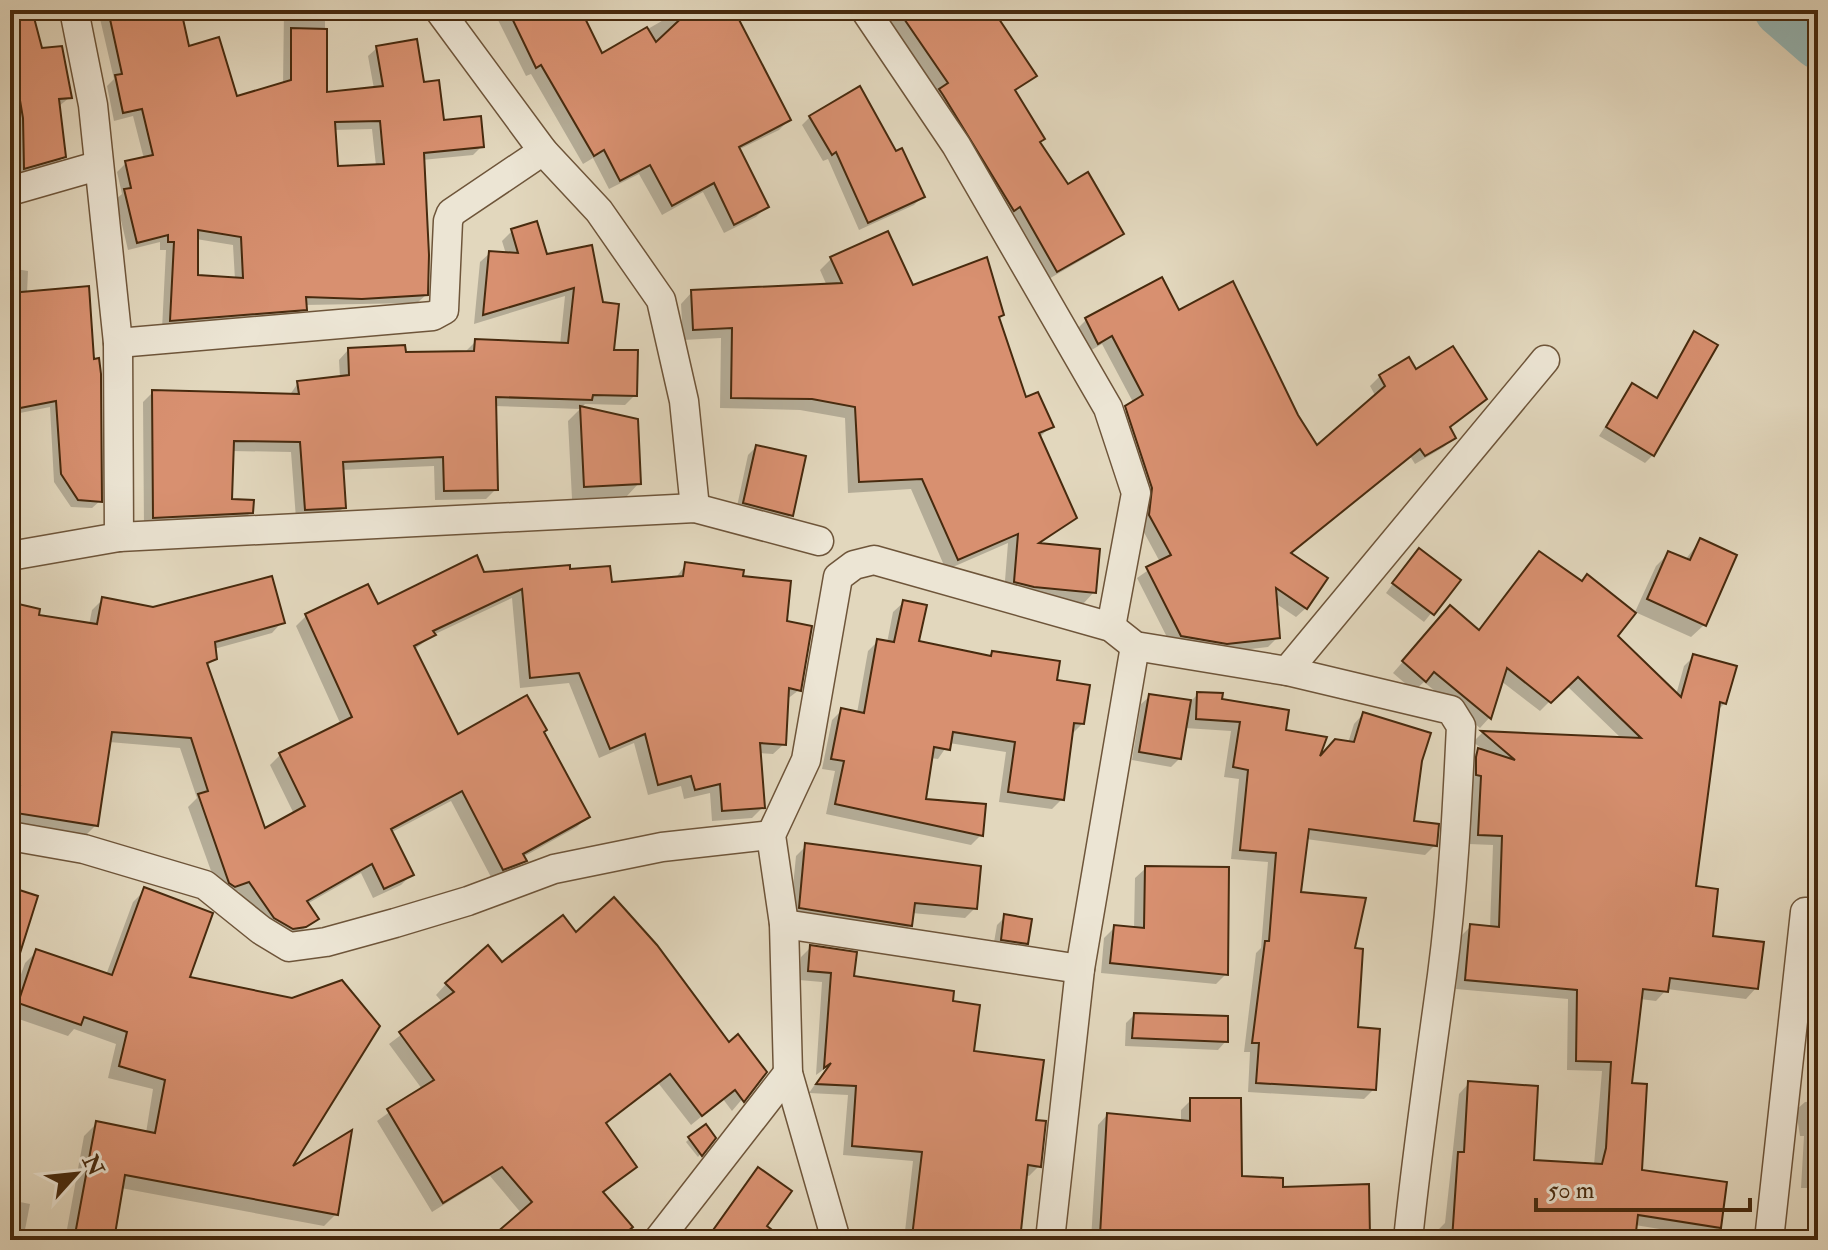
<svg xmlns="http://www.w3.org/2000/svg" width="1828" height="1250" font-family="'IM FELL Double Pica',serif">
<rect width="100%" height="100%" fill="#e2d7bd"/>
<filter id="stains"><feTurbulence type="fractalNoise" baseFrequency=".0025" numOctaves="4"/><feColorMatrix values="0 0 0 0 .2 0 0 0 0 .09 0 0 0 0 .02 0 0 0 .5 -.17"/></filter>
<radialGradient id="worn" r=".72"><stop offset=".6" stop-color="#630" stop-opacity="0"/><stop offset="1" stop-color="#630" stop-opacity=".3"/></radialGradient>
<g fill="#0003" fill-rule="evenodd">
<path d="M98 10H176L188 49 235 99 283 85 284 10H325V95L374 89 368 56 377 48 422 84 443 122 482 146 473 155 422 160 426 295 417 303 304 305 296 318 162 329 166 250H160V242L128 250 116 199 122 194 117 172 126 163 144 159 133 116 114 121 107 86 114 79ZM372 129 376 166 336 168 333 130ZM196 239 233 245 235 280 196 277Z"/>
<path d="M493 10H579L601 56 667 18 663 10H759L738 22 789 120 779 130 738 150 766 207 756 217 724 233 703 192 662 215 639 174 609 189 593 158 583 164 531 74 526 76Z"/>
<path d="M876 10H990L1035 76 1014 92 1038 143 1068 187 1121 233 1111 243 1047 280 930 100 938 92Z"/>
<path d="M10 19 40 51 70 97 58 107 64 156 55 166 15 177 10 168Z"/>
<path d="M810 117 922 197 914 205 859 230 828 159 823 161 802 125Z"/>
<path d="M512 231 545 256 591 248 612 352 635 395 625 405 585 404 581 408 639 483 627 496 572 499 568 421 580 409 494 406 496 489 486 499 435 500 434 466 341 470 344 507 334 517 296 519 291 452 232 451 230 501 251 512 241 522 144 527 143 402 153 392 289 396 298 383 340 378 339 360 348 350 404 354 466 351 476 341 560 345 565 296 474 324 480 262 490 253 506 254 502 241Z"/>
<path d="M831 259 1002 315 998 319 1024 400 1051 426 1039 438 1074 518 1039 545 1094 592 1083 604 1004 593 1008 543 946 570 911 489 848 493 845 418 800 410 720 408 721 338 683 340 681 304 692 292 827 286 820 270Z"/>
<path d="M10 268 28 271 27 293 100 501 92 508 71 507 54 482 50 407 10 415Z"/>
<path d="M1162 280 1178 312 1296 416 1317 448 1376 397 1370 386 1380 376 1416 372 1485 399 1448 428 1454 438 1444 447 1415 464 1410 456 1289 554 1306 608 1296 617 1275 603 1278 637 1268 647 1216 653 1171 645 1137 578 1160 562 1140 525 1117 418 1134 404 1102 344 1088 352 1076 330 1086 320Z"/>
<path d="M1695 334 1653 455 1645 463 1599 436 1632 385 1655 399Z"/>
<path d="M756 447 791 515 782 524 736 511 748 455Z"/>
<path d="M1700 541 1704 625 1691 637 1635 612 1656 566 1669 553 1685 560Z"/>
<path d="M1540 553 1615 636 1676 695 1684 666 1694 656 1725 703 1717 711 1694 888 1711 938 1756 988 1746 999 1667 989 1656 1001 1640 999 1630 1085 1640 1171 1719 1227 1709 1237 1635 1225 1633 1240H1437L1439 1229 1445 1223 1459 1094 1469 1083 1532 1162 1594 1165 1602 1071 1567 1070 1568 999 1456 989 1461 936 1471 926 1490 928 1493 845 1469 844 1472 786 1469 760 1481 748 1473 742 1482 733 1622 739 1566 685 1540 711 1501 681 1489 718 1480 728 1424 682 1414 691 1393 673 1441 618 1477 632Z"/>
<path d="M1411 559 1458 580 1424 622 1386 593Z"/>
<path d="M686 564 741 578 785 623 799 690 786 700 784 744 773 754 759 753 763 807 752 818 712 821 710 793 684 799 681 786 648 795 634 743 599 758 569 683 520 688 512 598 433 635 414 650 458 736 527 698 587 817 577 827 523 857 524 861 514 871 492 879 451 801 390 833 411 875 401 885 373 898 361 873 307 904 316 919 294 937 264 928 238 891 223 897 219 893 188 807 197 798 180 748 109 742 96 825 85 836 10 823V604L37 617 89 625 92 610 103 599 153 609 282 622 272 633 214 649 215 658 206 667 264 831 294 814 270 765 280 755 341 725 296 626 306 616 377 607 483 574 569 572 610 584 675 579Z"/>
<path d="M904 602 917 642 989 658 993 654 1055 682 1083 723 1072 734 1062 799 1052 809 999 802 1006 752 949 743 938 759 930 758 924 801 981 835 971 845 826 814 835 771 822 769 832 720 842 710 857 713 868 651 878 641 887 643 893 612Z"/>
<path d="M1198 694 1220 700 1283 731 1316 761 1348 743 1354 724 1363 714 1420 760 1412 822 1435 845 1425 855 1306 839 1299 893 1353 950 1356 1029 1374 1089 1364 1099 1248 1092 1250 1052H1244L1256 953 1261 948 1268 862 1231 859 1239 779 1224 777 1231 731 1185 728 1180 758 1171 767 1132 760 1141 704 1150 696 1190 702Z"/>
<path d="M806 846 975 908 965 918 912 913 910 925 900 936 790 918 796 856Z"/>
<path d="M1146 868 1226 974 1216 984 1101 973 1104 938 1115 927 1134 929 1135 878Z"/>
<path d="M145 890 287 1172 336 1214 324 1226 121 1188 112 1240H65L84 1136 96 1124 146 1133 153 1089 108 1078 116 1044 74 1029 68 1036 10 1016V1006L25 963 37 951 106 975 133 902Z"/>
<path d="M1005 917 1026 943 1018 951 993 948 997 925Z"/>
<path d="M576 935 765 1072 732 1111 723 1099 691 1125 659 1084 604 1124 635 1167 602 1194 616 1240H491L522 1214 490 1176 432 1212 377 1121 422 1089 389 1044 443 1003 436 995 446 984Z"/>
<path d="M811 947 852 978 950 1003 972 1053 1034 1121 1039 1166 1029 1176 1025 1175 1018 1240H904L913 1161 843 1155 848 1095 809 1093 827 1067 816 1075 822 982 799 980 801 957Z"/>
<path d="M1134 1015 1226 1041 1218 1050 1125 1046 1126 1023Z"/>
<path d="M10 1027 14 1028 10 1046Z"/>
<path d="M1191 1100 1240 1178 1281 1189 1368 1235 1363 1240H1091L1098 1125 1107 1115 1181 1122V1110Z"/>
<path d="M1818 1101V1188H1801L1804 1136H1800L1796 1110 1805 1102Z"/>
<path d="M690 1138H713L698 1157 686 1142Z"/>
<path d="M758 1170 765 1226 782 1240H705Z"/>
<path d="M10 1200 30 1204 23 1240H10Z"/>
</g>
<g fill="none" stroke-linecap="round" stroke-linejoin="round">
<path stroke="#96b8b7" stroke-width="52" d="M1780 10 1818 43"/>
</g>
<g fill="#d89070" stroke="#472a0e" stroke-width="2" fill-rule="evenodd">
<path d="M10 10H32L42 48 62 46 72 98 59 99 66 157 24 169 23 118 10 41Z"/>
<path d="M108 10H181L189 46 219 37 237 96 291 80V28L327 29V92L383 86 376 46 417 39 424 82 439 80 444 120 481 116 484 147 424 153 429 255 428 295 362 299 306 297 307 310 170 321 174 242H168V235L137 243 124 189 131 188 125 161 153 155 142 109 123 113 115 75 122 74ZM380 121 384 164 338 166 335 122ZM198 230 241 237 243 278 198 275Z"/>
<path d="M508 10H581L602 53 647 27 656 42 690 10H734L791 120 739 147 769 207 734 225 714 183 672 206 650 165 620 181 604 150 594 156 541 65 536 68Z"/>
<path d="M898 10H993L1037 76 1015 90 1045 139 1040 142 1068 184 1088 172 1124 234 1057 272 1020 207 1014 211 943 95 939 89 948 83Z"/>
<path d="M860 86 896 151 902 148 925 197 868 223 836 152 832 155 809 116Z"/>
<path d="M537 221 547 254 592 245 603 302 619 304 614 350H638L637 396 593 395 592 400 496 397 498 490 444 491 443 457 343 462 346 508 305 510 300 442 234 441 232 499 254 500 253 513 153 518 152 390 299 394 297 381 349 375 348 348 405 345 406 352 474 351 475 339 568 343 574 288 483 315 489 251 518 253 511 229Z"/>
<path d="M888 231 913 285 987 257 1004 315 999 317 1026 397 1038 392 1054 427 1039 433 1077 518 1039 543 1100 549 1096 593 1034 587 1014 582 1018 534 958 560 922 479 859 482 855 407 812 399 731 398 732 328 693 330 691 290 842 283 830 257Z"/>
<path d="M1162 277 1179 310 1233 281 1298 415 1317 445 1385 386 1379 375 1409 357 1416 369 1453 346 1487 399 1450 427 1456 438 1425 456 1420 449 1291 553 1328 578 1307 609 1276 588 1280 638 1227 644 1181 636 1146 567 1171 555 1149 515 1152 488 1125 406 1143 395 1112 336 1098 344 1085 318Z"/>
<path d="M89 286 94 359 99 358 101 374 102 502 78 500 61 474 56 401 10 410V293Z"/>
<path d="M1694 331 1718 345 1654 456 1606 427 1632 383 1657 398Z"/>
<path d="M580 406 638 419 641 484 584 487Z"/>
<path d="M756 445 806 456 793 516 743 503Z"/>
<path d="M1700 538 1737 555 1706 626 1647 599 1668 551 1690 560Z"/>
<path d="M1419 548 1461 580 1434 615 1392 583Z"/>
<path d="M1539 551 1582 581 1587 574 1636 613 1618 636 1681 697 1693 654 1737 666 1726 704 1720 702 1696 886 1718 889 1713 936 1764 942 1758 989 1670 978 1668 992 1643 989 1632 1083 1647 1084 1642 1170 1727 1182 1721 1228 1638 1215 1635 1240H1452L1458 1152H1464L1468 1081 1538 1086 1534 1160 1602 1164 1606 1148 1611 1062 1576 1061 1577 990 1465 980 1470 924 1499 927 1502 836 1478 835 1481 776 1476 775V757L1478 748 1515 760 1481 731 1641 738 1578 677 1551 703 1507 668 1491 719 1434 672 1426 682 1402 661 1450 605 1479 630Z"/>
<path d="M477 555 484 572 570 565V569L610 566 612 582 683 576 685 562 744 570 743 576 791 581 787 621 812 626 801 691 789 688 786 745 760 743 765 808 722 811 720 784 695 790 691 776 658 785 645 734 610 749 579 673 530 678 522 589 433 631 436 635 414 646 458 734 527 695 547 730 544 732 590 817 523 854 527 861 503 870 462 791 391 829 414 875 384 889 372 864 307 901 319 919 306 927 293 929 274 918 249 882 235 887 229 883 198 794 208 791 191 738 112 732 98 826 16 813 20 786 10 785V602L40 609 39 615 97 624 102 597 153 607 272 576 285 623 215 642 217 659 207 663 265 828 305 806 279 753 352 717 305 614 368 584 378 604Z"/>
<path d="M903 600 927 605 919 641 991 656 992 651 1060 661 1057 680 1090 685 1084 724 1074 723 1064 800 1008 792 1015 742 953 732 950 750 934 747 926 799 986 804 983 836 835 804 844 761 831 759 841 708 864 713 877 639 894 642Z"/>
<path d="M1197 692 1223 693 1222 699 1289 710 1286 730 1327 737 1320 756 1335 739 1354 742 1363 712 1431 733 1422 761 1414 821 1439 824 1437 846 1309 829 1301 892 1366 898 1355 948 1363 949 1358 1027 1380 1029 1376 1090 1256 1083 1259 1043H1252L1265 941H1269L1276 853 1240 850 1248 770 1233 767 1240 722 1196 719Z"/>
<path d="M1149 694 1191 700 1181 759 1139 752Z"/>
<path d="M805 843 981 866 977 909 915 903 912 926 799 908Z"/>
<path d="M1145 866 1229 867 1228 975 1110 963 1114 925 1144 928Z"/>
<path d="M10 887 38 896 15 969 10 968Z"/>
<path d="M144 887 213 913 190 977 292 998 342 980 380 1026 293 1166 352 1130 338 1215 125 1175 114 1240H74L96 1121 155 1133 165 1080 119 1066 127 1032 84 1017 81 1025 18 1003 36 949 112 975Z"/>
<path d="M614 897 657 945 729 1042 738 1034 767 1072 744 1102 735 1090 702 1116 670 1074 606 1123 637 1167 603 1192 633 1227 617 1240H488L532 1202 502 1167 443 1203 387 1109 434 1080 399 1032 454 992 445 983 488 945 502 962 563 915 576 932Z"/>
<path d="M1004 914 1032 919 1028 944 1001 940Z"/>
<path d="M810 945 857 952 854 976 954 991 953 1001 980 1005 974 1051 1044 1060 1036 1120 1046 1121 1041 1167 1028 1165 1020 1240 912 1237 922 1152 852 1146 856 1086 816 1084 831 1063 824 1068 831 973 808 971Z"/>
<path d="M1134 1013 1228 1016V1042L1132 1038Z"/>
<path d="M1190 1098H1241L1242 1176 1283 1178V1187L1369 1184 1370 1236 1281 1231V1240H1163L1100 1235 1107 1113 1190 1121Z"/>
<path d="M706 1124 716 1138 702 1156 688 1137Z"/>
<path d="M758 1167 792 1191 767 1226 785 1240H706Z"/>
</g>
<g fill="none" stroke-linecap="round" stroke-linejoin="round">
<g stroke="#6e553a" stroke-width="31">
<g id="minor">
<path d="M74 10 93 105 118 343 119 537"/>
<path d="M439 10 543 151 599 211 661 300 684 401 695 508"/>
<path d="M865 10 956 145 1108 408 1136 493 1111 627"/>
<path d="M10 191 97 166"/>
<path d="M118 343 433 316 444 310 448 221 451 213 543 151"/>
<path d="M10 556 119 537 695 508 819 541"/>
<path d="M1287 671 1545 360"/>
<path d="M10 836 84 849 205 885 261 930 289 947 326 942 395 923 468 901 554 869 662 847 771 835"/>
<path d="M784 924 1080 969"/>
<path d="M658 1240 788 1073"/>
<path d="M836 1240 788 1073 784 924 771 835 806 760 838 577 854 565 874 560 1111 627 1135 646 1287 671 1451 710 1461 726C1457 809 1453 892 1442 975 1430 1063 1417 1151 1408 1240"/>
<path d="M1050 1240 1080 969 1135 646"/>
<path d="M1769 1240 1805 912"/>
</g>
</g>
<use href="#minor" stroke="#ece5d4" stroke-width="28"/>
</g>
<rect width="1828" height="1250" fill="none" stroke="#e2d7bd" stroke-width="40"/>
<rect x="12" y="12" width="1804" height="1226" fill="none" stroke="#472a0e" stroke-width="4"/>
<rect x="20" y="20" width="1788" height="1210" fill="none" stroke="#472a0e" stroke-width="2"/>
<g transform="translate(76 1174) rotate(63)" stroke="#ece5d4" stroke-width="6" paint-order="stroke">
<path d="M0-6L14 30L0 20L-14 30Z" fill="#472a0e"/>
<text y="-12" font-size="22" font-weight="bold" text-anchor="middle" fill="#472a0e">N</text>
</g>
<path d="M1536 1198v12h214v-12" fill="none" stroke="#472a0e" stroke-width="4"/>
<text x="1548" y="1198" font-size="24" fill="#472a0e" stroke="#ece5d4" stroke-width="6" paint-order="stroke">50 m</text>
<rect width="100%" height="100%" filter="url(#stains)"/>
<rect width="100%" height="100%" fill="url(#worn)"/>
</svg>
